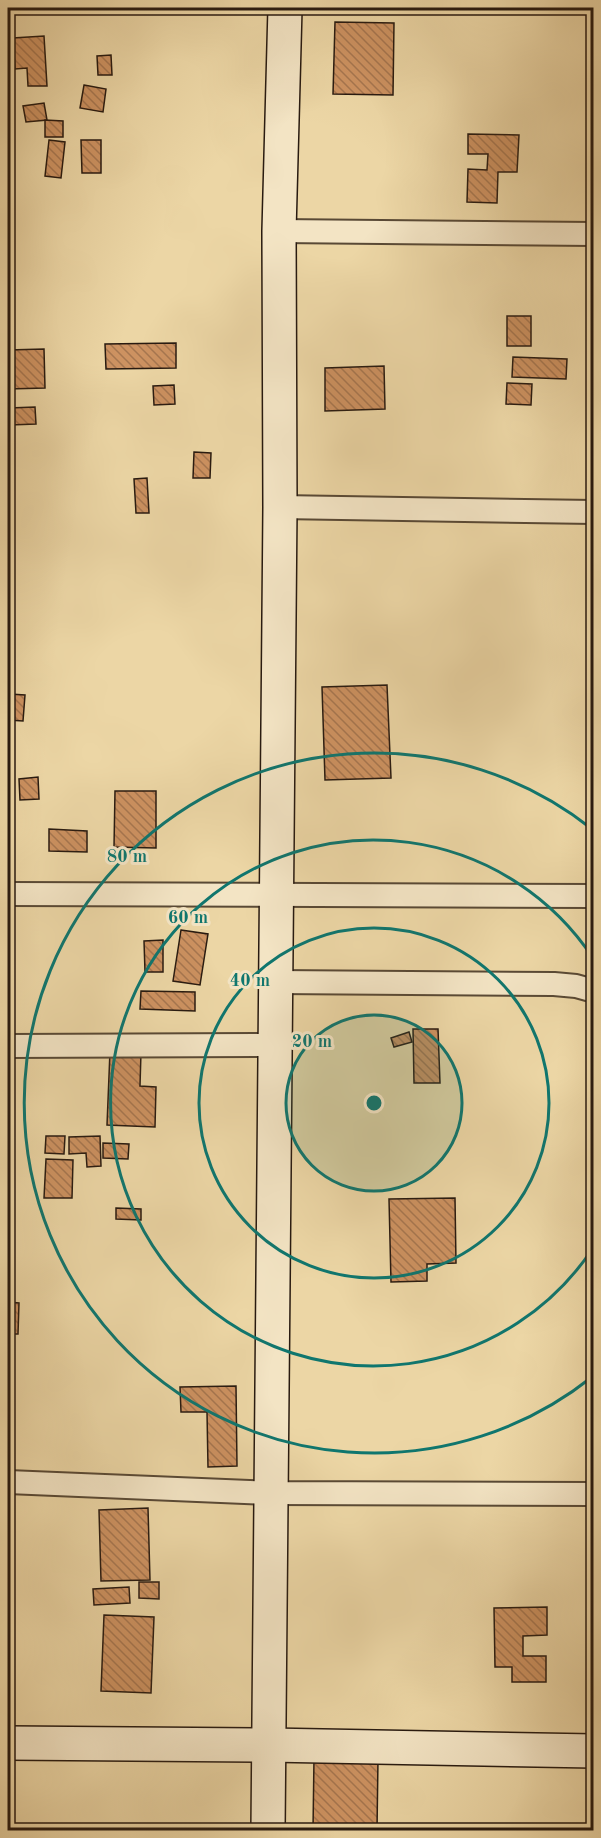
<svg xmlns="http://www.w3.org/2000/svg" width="601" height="1838" font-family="'Old Standard TT',serif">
<defs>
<pattern id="building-back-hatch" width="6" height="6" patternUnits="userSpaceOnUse" patternTransform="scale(1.5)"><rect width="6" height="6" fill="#cd9261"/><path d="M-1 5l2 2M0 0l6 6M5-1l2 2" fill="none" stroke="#a6764f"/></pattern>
</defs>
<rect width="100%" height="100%" fill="#ecd6a5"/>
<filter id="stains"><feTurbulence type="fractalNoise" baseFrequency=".00333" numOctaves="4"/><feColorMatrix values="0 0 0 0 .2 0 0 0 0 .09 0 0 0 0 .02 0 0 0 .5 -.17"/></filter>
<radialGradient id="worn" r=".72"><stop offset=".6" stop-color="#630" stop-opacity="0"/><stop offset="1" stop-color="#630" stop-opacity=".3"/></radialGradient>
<g fill="url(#building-back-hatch)" stroke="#281a10" stroke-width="1.5">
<path d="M335 22 394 23 393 95 333 94Z"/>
<path d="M44 36 47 86H28L27 68 15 69 13 38Z"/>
<path d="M111 55 112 75H98L97 56Z"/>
<path d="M84 85 106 89 103 112 80 108Z"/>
<path d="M44 103 47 120 26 122 23 106Z"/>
<path d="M45 120 63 121V137H45Z"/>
<path d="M468 134 519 135 517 172H498L497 203 467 202 468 169 487 170 488 154H468Z"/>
<path d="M49 140 65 142 61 178 45 176Z"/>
<path d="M81 140H101V173H82Z"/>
<rect x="507" y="316" width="24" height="30"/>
<path d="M176 343V368L106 369 105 344Z"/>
<path d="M44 349 45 388 8 389V350Z"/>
<path d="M513 357 567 359 566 379 512 377Z"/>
<path d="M384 366 385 409 325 411V368Z"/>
<path d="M507 383 532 384 531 405 506 404Z"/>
<path d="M174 385 175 404 154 405 153 386Z"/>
<path d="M35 407 36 424 10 425 9 408Z"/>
<path d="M194 452 211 453 210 478H193Z"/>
<path d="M147 478 149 513H136L134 479Z"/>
<path d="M387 685 391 778 325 780 322 687Z"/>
<path d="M9 694 25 695 23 721 8 720Z"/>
<path d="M13 760 14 779 8 780V761Z"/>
<path d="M38 777 39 799 20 800 19 779Z"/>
<path d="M115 791H156V848L114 847Z"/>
<path d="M49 829 87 831V852L49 851Z"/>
<path d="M181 930 208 934 200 985 173 981Z"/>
<path d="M163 940V972H145L144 941Z"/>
<path d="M141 991 195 992V1011L140 1009Z"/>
<path d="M413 1029H438L440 1083H414Z"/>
<path d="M409 1032 412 1042 394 1047 391 1038Z"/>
<path d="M110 1051 141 1052 140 1086 156 1087 155 1127 107 1125Z"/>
<path d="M46 1136H65L64 1154 45 1153Z"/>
<path d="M100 1136 101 1166 87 1167 86 1153 69 1154V1137Z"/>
<path d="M103 1143 129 1144 128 1159 103 1158Z"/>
<path d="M46 1159 73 1160 72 1198H44Z"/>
<path d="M455 1198 456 1263 427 1264V1281L391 1282 389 1199Z"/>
<path d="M116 1208 141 1209V1220L116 1219Z"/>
<path d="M8 1302 19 1303 18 1334H8Z"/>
<path d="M236 1386 237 1466 208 1467 207 1412H181L180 1387Z"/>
<path d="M148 1508 150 1580 101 1581 99 1510Z"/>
<path d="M139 1582H159V1599L139 1598Z"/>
<path d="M129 1587 130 1603 94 1605 93 1589Z"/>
<path d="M547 1607V1635L523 1636V1656H546V1682H512V1667H495L494 1608Z"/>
<path d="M104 1615 154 1617 151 1693 101 1691Z"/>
<path d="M314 1758 378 1759 377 1830H313Z"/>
</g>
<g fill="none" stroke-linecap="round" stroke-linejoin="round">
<g stroke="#594935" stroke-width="26">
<g id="street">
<path d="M279 231 594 234"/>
<path d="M280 507 594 512"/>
<path d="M8 894 594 896"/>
<path d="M276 982 554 984 576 986 594 991"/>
<path d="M8 1046 275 1045"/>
<path d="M8 1482 271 1493 594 1494"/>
</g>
</g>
<g stroke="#281a10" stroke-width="36">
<g id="secondary">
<path d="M8 1743 269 1745 594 1751"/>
<path d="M268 1830 280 507 279 231 285 8"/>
</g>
</g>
<use href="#street" stroke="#f3e4c4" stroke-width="22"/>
<use href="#secondary" stroke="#f3e4c4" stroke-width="33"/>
</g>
<circle cx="374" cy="1103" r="88" fill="#0f766e" fill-opacity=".12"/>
<g fill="none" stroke="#0f766e" stroke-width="3">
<circle cx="374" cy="1103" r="88"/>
<circle cx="374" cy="1103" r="175"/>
<path d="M593 1248A263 263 0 1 1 593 958"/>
<path d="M592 1377A350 350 0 1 1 592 829"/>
</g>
<circle cx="374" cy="1103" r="9" fill="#0f766e" stroke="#f3e4c4" stroke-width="3"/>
<g font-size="18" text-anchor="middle" font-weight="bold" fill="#0f766e" stroke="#f3e4c4" stroke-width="6" stroke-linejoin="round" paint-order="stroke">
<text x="127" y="862">80 m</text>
<text x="188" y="923">60 m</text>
<text x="250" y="986">40 m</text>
<text x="312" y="1047">20 m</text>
</g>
<rect width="601" height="1838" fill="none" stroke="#ecd6a5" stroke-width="30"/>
<rect x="9" y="9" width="583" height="1820" fill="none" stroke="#281a10" stroke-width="3"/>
<rect x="15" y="15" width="571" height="1808" fill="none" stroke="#281a10" stroke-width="1.5"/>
<rect width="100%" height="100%" filter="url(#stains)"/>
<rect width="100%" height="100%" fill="url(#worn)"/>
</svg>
